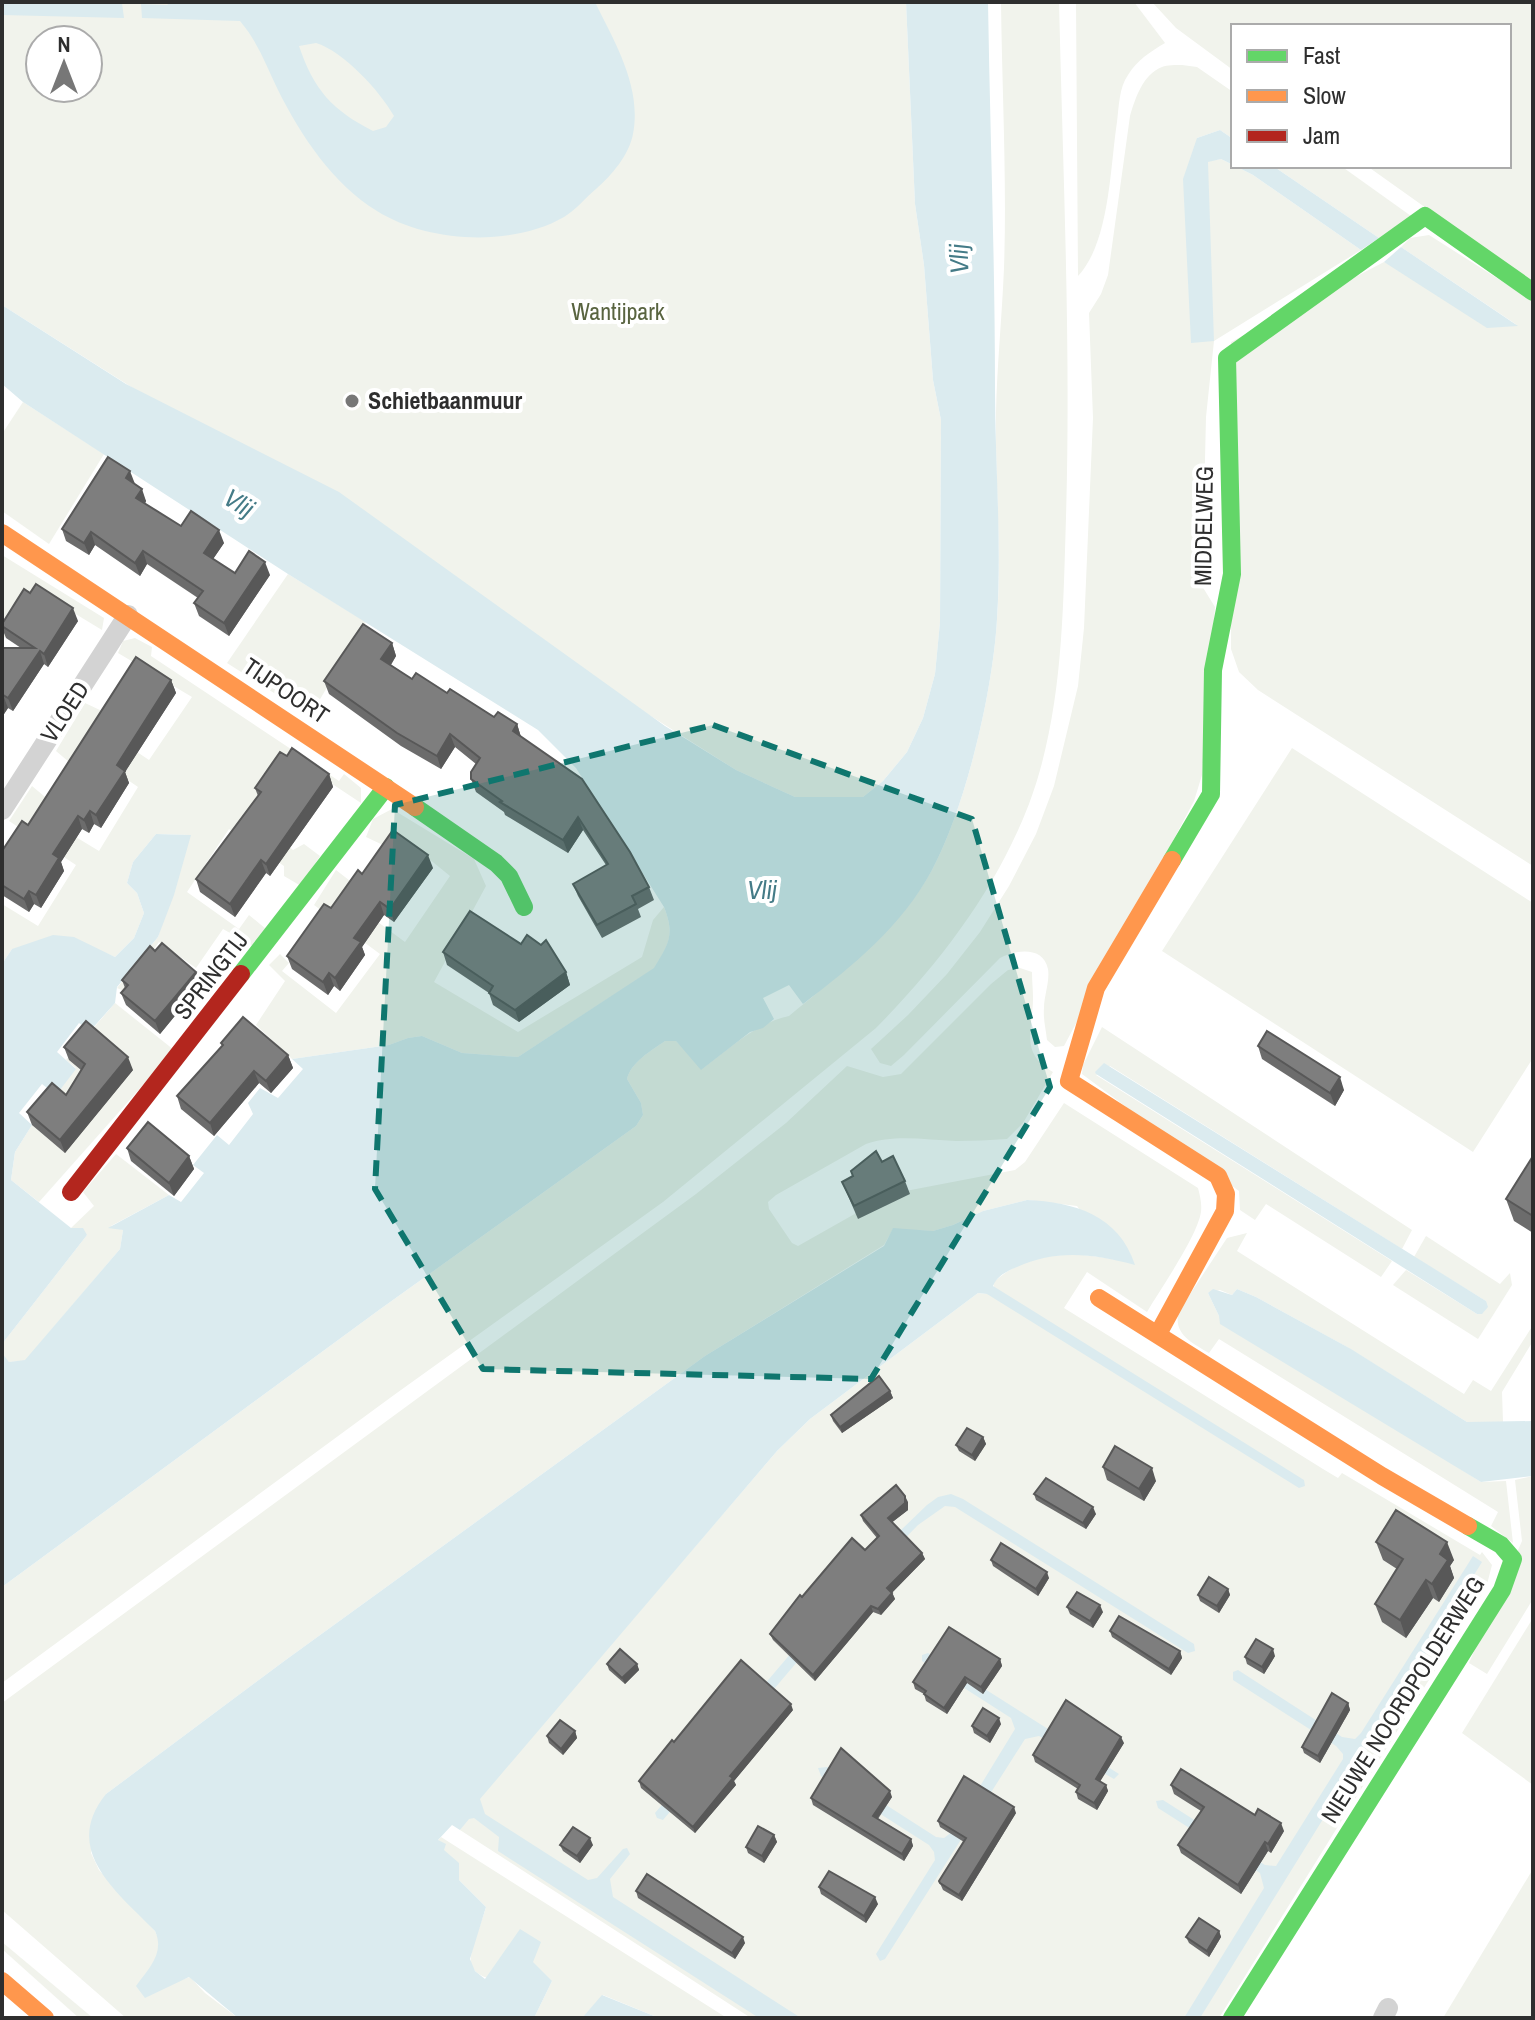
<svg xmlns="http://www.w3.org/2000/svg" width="1535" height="2020" font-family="'Archivo Narrow',sans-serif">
<rect width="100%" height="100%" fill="#fff"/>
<g fill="#f1f3ec" fill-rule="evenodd">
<path d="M2 2H906L915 204 924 265 933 380 941 420 940 622 935 674 923 718 907 752 883 781 863 797H795L736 770 2 305ZM40 40H88V88H40Z"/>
<path d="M1001 2H1059C1063 174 1071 345 1066 517 1063 613 1063 713 1029 804 996 890 940 963 876 1028L663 1202 394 1395 2 1683V1587L379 1310 636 1126 643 1115 641 1103 627 1079C631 1062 651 1051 665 1041H676L702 1069C729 1049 756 1023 789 1016 842 972 898 932 932 870 966 806 993 691 997 619 1002 551 995 482 996 413 997 365 1002 317 1004 268 1007 180 1002 90 1001 2Z"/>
<path d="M1076 2H1134L1165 43C1150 52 1137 60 1128 75 1119 88 1119 106 1117 122 1110 167 1110 242 1078 276Z"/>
<path d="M1152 2H1533V284L1367 166H1509V26H1233V70L1176 28Z"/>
<path d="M1182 65 1197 67 1233 92V139L1220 130 1197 138 1207 178 1208 161 1221 159 1253 175 1361 250 1214 341 1206 417 1202 586 1215 607 1202 775 1194 801 1064 1046 1055 1047 1047 1040C1046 1030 1043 1019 1044 1008 1044 996 1050 981 1048 969 1043 945 1015 950 1000 958L904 1055 891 1066 880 1063 871 1049 908 1015 947 974 980 932 1009 886 1036 834 1054 786 1078 686 1084 628 1093 418 1089 313 1101 294 1108 275 1130 116C1135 99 1143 74 1162 67 1167 65 1176 65 1182 65Z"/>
<path d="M1273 166H1341L1411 216 1379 238Z"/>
<path d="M1429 235 1533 301V866L1258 690 1239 672 1231 649V342L1384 262 1517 325 1401 247 1410 238Z"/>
<path d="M23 402 104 454 49 544 2 511V434Z"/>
<path d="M2 555 104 618 102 630 36 590 2 641Z"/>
<path d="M288 574 366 622 310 716 227 663Z"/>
<path d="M135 638 152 647 151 656 339 781 344 774 361 788V803L287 754 248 812 293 850 304 844 320 856 301 886 284 876V866L229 829 187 892 239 929 249 915 266 929 253 946 223 929 196 968 159 942 124 991 117 988 158 937 190 835 156 834 133 862 127 883 137 893 144 913 134 938 115 957 96 949H12L2 964V904L38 926 76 865 9 821 32 786 50 801 46 819 99 851 138 787 80 747 69 762 56 751 85 703 102 711 97 725 149 760 192 697 118 653 123 641Z"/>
<path d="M1292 748 1533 903V1058L1473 1152 1162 951Z"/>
<path d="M392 809 474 859 486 886 434 982 518 1032 642 957 653 920 664 907C675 935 669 943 655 968L518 1057 462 1053 422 1036 408 1038 389 1045 292 1059 256 1025 285 981 269 965 280 954 289 963 282 971 336 1013 380 954 314 905 336 870 354 884 344 897 405 942 450 876 396 832 385 846 366 837 373 819Z"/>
<path d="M1020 968 1032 972C1032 981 1033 990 1033 998 1033 1030 1019 1053 1053 1072L1023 1123 1007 1139C990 1140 973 1141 956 1141 927 1140 894 1134 866 1144L776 1195 768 1202 769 1209 792 1243 798 1246 890 1194 1015 1170 1025 1162 1064 1103 1198 1188C1200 1196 1202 1203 1201 1212 1197 1237 1161 1288 1147 1312L1087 1272 1064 1308 1323 1469 1338 1478 1342 1473 1480 1555 1482 1552 1492 1565 1486 1588 1219 2018H751L460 1830 482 1795 777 1451 810 1419 978 1293 987 1294 994 1287 993 1283C1026 1251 1074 1251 1116 1260L1077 1206 1027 1200 983 1211 953 1225 933 1231 893 1229 884 1245 705 1356 287 1659 106 1794 91 1853 99 1870 155 1931 159 1940 158 1955 181 1980 190 1977 205 1993 238 2018H126L2 1910V1703L696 1194 786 1123 847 1066 883 1077 901 1074 991 984 1008 970Z"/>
<path d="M115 1003 174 1050 39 1202 11 1180 15 1152 32 1125 76 1068 66 1060Z"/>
<path d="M1102 1027 1412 1230 1402 1249 1110 1066 1096 1075 1392 1261 1381 1277 1266 1204 1255 1220 1240 1210 1239 1191 1082 1074 1083 1065Z"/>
<path d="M116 1154 169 1195 111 1226 123 1230 120 1249 25 1361 9 1362 2 1355V1344L87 1235 71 1228 94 1206 83 1192Z"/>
<path d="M1247 1233 1237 1251 1464 1394 1473 1380 1491 1391 1533 1325V1341L1502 1392 1503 1422H1467L1347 1347 1256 1297 1237 1289 1232 1295 1220 1290 1208 1293 1219 1316 1481 1482 1506 1481 1513 1543 1491 1526 1498 1512 1219 1339 1209 1353C1193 1343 1172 1334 1179 1311L1227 1238Z"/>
<path d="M1426 1236 1500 1284 1510 1273 1512 1285 1478 1339 1393 1285 1406 1270 1477 1314 1486 1301 1414 1257Z"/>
<path d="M1533 1476V1599L1487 1674 1469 1663 1522 1541 1515 1480Z"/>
<path d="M1533 1618V1785L1462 1733Z"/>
<path d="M441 1837 727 2018H659L603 1995 582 2018H534L552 1981C531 1981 466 1989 471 1956 474 1939 482 1922 486 1907L459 1880 438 1840Z"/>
<path d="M1533 1869V2018H1443Z"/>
<path d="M2 1942 93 2018H79L2 1949Z"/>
</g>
<g fill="#dbebef" fill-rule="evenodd">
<path d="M2 2 122 3 124 18 2 15Z"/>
<path d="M171 2H595C615 43 642 87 633 134 629 155 612 175 596 189 586 197 576 210 564 217 512 247 428 243 377 211 333 184 301 136 278 90 266 65 258 42 240 21L142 18 141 4 167 5ZM316 43C343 51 380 91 394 116L386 127 373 131C332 110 314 90 299 46Z"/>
<path d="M906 2H988C990 131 995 260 995 389 995 465 1002 543 997 619 993 691 966 806 932 870 902 926 853 966 803 1004L789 985 763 998 774 1019 763 1028 750 1032 701 1070 676 1041H665C651 1051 631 1062 627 1079L641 1103 643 1115 636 1126 379 1310 2 1587V1353L9 1362 25 1360 120 1249 123 1230 108 1228 169 1195 181 1202 204 1173 193 1165 217 1135 229 1145 253 1114 248 1103 260 1088 278 1098 303 1069 292 1059 389 1045 408 1038 422 1036 462 1053 518 1057 654 968C669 943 675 935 664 907L576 768 538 730 288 574 23 402 2 384V305L126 384 339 492 665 726 736 770 795 797H863L883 781 907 752 923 718 935 674 940 622 941 420 933 380 924 265 915 204Z"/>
<path d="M1220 130 1233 139V165L1221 159 1208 162 1214 341 1191 343 1183 179 1197 138Z"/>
<path d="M1235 166H1273L1379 238 1361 250 1253 175Z"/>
<path d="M1401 247 1518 326 1487 328 1384 262Z"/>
<path d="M156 834 191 835 174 895 158 937 117 987 115 1003 90 1031 79 1023 57 1052 76 1069 56 1095 42 1084 19 1113 32 1125 15 1152 11 1180 71 1228H83L87 1235 2 1344V964L12 949 53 935 74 937 115 957 134 938 144 913 137 893 127 883 133 862Z"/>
<path d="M1104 1063 1486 1301 1488 1307 1482 1314H1477L1096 1074 1095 1072Z"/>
<path d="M1027 1200C1074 1202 1119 1215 1135 1265 1093 1254 1057 1249 1017 1267 1007 1271 997 1276 993 1286L1304 1480 1305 1486 1299 1488 987 1294 978 1293 810 1419 777 1451 480 1799 485 1814 588 1880 597 1878 623 1849 627 1848 630 1854 610 1879 613 1897 801 2018H759L498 1851 499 1837 474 1818 469 1819 460 1830 452 1825 438 1840 446 1844 444 1850 459 1863V1880L486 1907 470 1959 475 1971 485 1979 520 1929 541 1942 533 1962 552 1981 534 2018H238L189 1977 145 1998 136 1986C149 1968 165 1953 155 1931 116 1891 61 1850 106 1794L287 1659 705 1356 884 1246 893 1228 933 1231 953 1225 983 1211Z"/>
<path d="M1213 1289 1232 1295 1237 1289 1256 1297 1351 1349 1467 1422 1533 1421V1476L1481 1482 1220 1324 1219 1316 1208 1293Z"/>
<path d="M951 1494 963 1499 1194 1644 1195 1651 1188 1653 955 1507 945 1506 918 1525 880 1564 663 1820 657 1818 655 1813 873 1557 927 1505 938 1497Z"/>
<path d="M1473 1556 1482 1562 1200 2018H1184L1264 1888 1260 1873 1158 1808 1156 1801 1163 1800 1265 1865 1276 1866 1343 1759V1754L1336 1746 1233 1680V1672L1238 1670 1342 1737 1355 1739 1361 1733Z"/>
<path d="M928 1653 1119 1774 1114 1779 1039 1736 1025 1739 885 1959 880 1961 876 1954 935 1860 934 1852 929 1845 821 1776 818 1768 827 1767 936 1837 944 1838 952 1832 1015 1729 1011 1718 922 1661V1655Z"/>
<path d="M602 1995 659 2018H582Z"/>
</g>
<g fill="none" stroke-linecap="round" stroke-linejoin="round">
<g stroke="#d3d3d3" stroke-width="20">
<path d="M2 810 128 615"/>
<path d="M1383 2018 1388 2008"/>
</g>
<g stroke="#63d668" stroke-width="18">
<path d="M415 807 496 863 509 876 524 907"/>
<path d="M1172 860 1211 794 1213 670 1232 574 1227 358 1425 216 1533 292"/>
<path d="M241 974 386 787"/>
<path d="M1232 2018 1502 1590 1513 1559 1501 1545 1468 1526"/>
</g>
<g stroke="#ff974d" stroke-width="18">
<path d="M2 533 415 807"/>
<path d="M1099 1298 1382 1476 1468 1526"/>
<path d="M1158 1334 1225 1211 1226 1194 1218 1176 1069 1081 1096 988 1172 860"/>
<path d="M2 1981 45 2018"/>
</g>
<path stroke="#b3261e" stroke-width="18" d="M71 1192 241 974"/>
</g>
<g fill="#6c6c6c">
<path d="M135 484 146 501 145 504 181 526 224 543 213 559 235 573 270 575 229 636 199 616 194 603 198 598 147 564 140 576 95 545 89 555 66 541 62 529Z"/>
<path d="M78 621 48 667 44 664 13 711 8 708 2 717V648H21L6 638 2 628V624Z"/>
<path d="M392 643 396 656 391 665 412 679 447 693 494 717 517 724 521 737 649 887 654 900 638 909 641 917 602 938 578 896 573 884 606 865 583 830 568 853 505 815 504 812 476 792 471 779 476 764 455 747 441 769 401 746 329 694 324 681Z"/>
<path d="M171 680 176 693 125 772 129 783 101 828 94 824 89 833 82 829 61 862 64 871 41 908 34 904 29 912 2 895V851Z"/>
<path d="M287 756 329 774 333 787 270 876 266 873 235 917 200 892 196 879 258 796 255 788Z"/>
<path d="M433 868 394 922 384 915 362 947 365 955 340 991 334 986 328 995 292 969 287 956 362 874Z"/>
<path d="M521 944 541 945 566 972 570 985 519 1022 493 1005 489 993 447 965 443 952Z"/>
<path d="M155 951 196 972 201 984 160 1034 126 1005 121 993 125 988 122 980Z"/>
<path d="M221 1043 288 1055 293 1068 271 1093 259 1083 214 1136 181 1109 177 1096 222 1046Z"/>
<path d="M1258 1046 1344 1090 1335 1106 1262 1059Z"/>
<path d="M64 1047 133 1070 65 1153 32 1125 27 1112 66 1095 81 1070 69 1060Z"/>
<path d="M127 1148 189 1156 194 1169 174 1196 131 1161Z"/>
<path d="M1533 1156V1233L1514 1221 1506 1199Z"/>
<path d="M882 1162 905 1181 910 1194 858 1219 842 1182Z"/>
<path d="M890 1391 893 1398 842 1433 833 1421 831 1415Z"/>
<path d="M983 1437 986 1444 975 1461 959 1451 956 1445Z"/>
<path d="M1103 1467 1156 1481 1144 1501 1107 1480Z"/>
<path d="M1034 1494 1096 1514 1086 1529 1036 1500Z"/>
<path d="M908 1502V1510L892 1522 922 1553 925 1559 892 1592 895 1599 881 1615 873 1612 815 1681 773 1640 770 1634 802 1597 865 1550 877 1538 863 1521 861 1515Z"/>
<path d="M1376 1542 1454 1560 1450 1566 1454 1578 1439 1602 1433 1598 1406 1638 1382 1622 1375 1604 1397 1569 1383 1560Z"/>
<path d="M991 1560 1049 1578 1038 1596 993 1566Z"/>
<path d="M1228 1589 1230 1595 1219 1613 1200 1601 1198 1595Z"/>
<path d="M1067 1607 1103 1612 1093 1628 1070 1614Z"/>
<path d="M1110 1631 1180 1651 1182 1658 1171 1675 1112 1637Z"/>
<path d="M1275 1656 1264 1674 1247 1664 1245 1657Z"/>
<path d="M1000 1659 1002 1666 983 1694 967 1683 947 1714 926 1701 924 1694 915 1689 913 1682Z"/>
<path d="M607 1664H637L639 1670 625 1684 609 1670Z"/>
<path d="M1348 1703 1350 1710 1320 1763 1304 1753 1302 1747Z"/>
<path d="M793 1710 734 1781 736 1785 695 1833 641 1788 639 1781 674 1742Z"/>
<path d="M1001 1724 990 1743 974 1733 972 1726Z"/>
<path d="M575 1731 577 1738 563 1755 549 1743 547 1736Z"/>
<path d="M1124 1743 1100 1781 1106 1785 1108 1791 1097 1810 1078 1799 1076 1792 1078 1789 1035 1762 1033 1755Z"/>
<path d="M1171 1785 1255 1815 1284 1831 1271 1853 1268 1851 1241 1894 1181 1853 1178 1845 1201 1811 1174 1794Z"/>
<path d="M892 1797 878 1819 911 1839 913 1846 904 1861 813 1805 811 1798Z"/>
<path d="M1016 1813 962 1901 943 1890 939 1881 964 1842 940 1827 938 1821Z"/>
<path d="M774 1835 777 1842 764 1863 748 1853 746 1847Z"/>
<path d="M560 1845H593L580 1863 563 1851Z"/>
<path d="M819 1887 878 1904 866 1923 821 1894Z"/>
<path d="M636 1891 745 1943 735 1959 638 1898Z"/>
<path d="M1219 1931 1221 1937 1209 1957 1189 1943 1186 1937Z"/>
</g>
<g fill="#585858">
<path d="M130 471 135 484 130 491 126 478Z"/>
<path d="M142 489 146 501 140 511 136 498Z"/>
<path d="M219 530 224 543 209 565 204 553Z"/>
<path d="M91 532 95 545 89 555 84 543Z"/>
<path d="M143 551 147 564 140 576 135 563Z"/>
<path d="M265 562 270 575 229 636 224 623Z"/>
<path d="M73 608 78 621 48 667 44 654Z"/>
<path d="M392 643 396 656 386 672 381 659Z"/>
<path d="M40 651 44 664 13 711 8 698Z"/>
<path d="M171 680 176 693 125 772 129 783 101 828 96 815 117 765Z"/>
<path d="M3 695 8 708 2 717V697Z"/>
<path d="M517 724 521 737 513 731Z"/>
<path d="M450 734 455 747 441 769 437 756Z"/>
<path d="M329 774 333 787 270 876 266 864Z"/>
<path d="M90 811 94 824 89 833 84 820Z"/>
<path d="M78 816 82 829 61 862 64 871 41 908 36 895 53 854Z"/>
<path d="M578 817 583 830 568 853 563 840Z"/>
<path d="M428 855 433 868 394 922 390 909Z"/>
<path d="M261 860 266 873 235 917 230 904Z"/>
<path d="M29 891 34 904 29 912 24 899Z"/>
<path d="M380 902 384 915 362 947 365 955 340 991 335 978 354 938Z"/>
<path d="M196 972 201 984 160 1034 155 1021Z"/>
<path d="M566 972 570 985 519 1022 515 1010Z"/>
<path d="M329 973 334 986 328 995 323 982Z"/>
<path d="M288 1055 293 1068 271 1093 266 1081Z"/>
<path d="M128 1057 133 1070 65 1153 60 1140Z"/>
<path d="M254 1071 259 1083 214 1136 210 1123Z"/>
<path d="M1340 1077 1344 1090 1335 1106 1330 1093Z"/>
<path d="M189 1156 194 1169 174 1196 169 1183Z"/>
<path d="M890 1391 893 1398 842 1433 840 1427Z"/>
<path d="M983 1437 986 1444 975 1461 972 1455Z"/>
<path d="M1152 1468 1156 1481 1144 1501 1139 1489Z"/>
<path d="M905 1496 908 1502V1510L890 1524 888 1518Z"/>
<path d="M1093 1507 1096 1514 1086 1529 1083 1523Z"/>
<path d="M1447 1542 1454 1560 1450 1566 1454 1578 1439 1602 1432 1584 1440 1554Z"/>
<path d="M922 1553 925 1559 890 1595 887 1588Z"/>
<path d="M1047 1572 1049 1578 1038 1596 1036 1589Z"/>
<path d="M1426 1580 1433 1598 1406 1638 1400 1620Z"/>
<path d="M1228 1589 1230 1595 1219 1613 1217 1606Z"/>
<path d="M892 1593 895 1599 881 1615 878 1609Z"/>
<path d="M1100 1605 1103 1612 1093 1628 1090 1621Z"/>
<path d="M871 1606 873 1612 815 1681 813 1675Z"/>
<path d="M1273 1649 1275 1656 1264 1674 1262 1667Z"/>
<path d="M1180 1651 1182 1658 1171 1675 1169 1669Z"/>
<path d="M1000 1659 1002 1666 983 1694 981 1687Z"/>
<path d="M637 1664 639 1670 625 1684 622 1678Z"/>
<path d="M965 1677 967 1683 947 1714 944 1708Z"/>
<path d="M1348 1703 1350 1710 1320 1763 1318 1756Z"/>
<path d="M791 1704 793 1710 734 1781 736 1785 695 1833 693 1827 730 1776Z"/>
<path d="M999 1718 1001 1724 990 1743 987 1736Z"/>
<path d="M575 1731 577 1738 563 1755 561 1749Z"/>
<path d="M1121 1737 1124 1743 1098 1785 1096 1779Z"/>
<path d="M1106 1785 1108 1791 1097 1810 1094 1803Z"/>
<path d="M890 1791 892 1797 875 1822 873 1816Z"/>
<path d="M1014 1807 1016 1813 962 1901 959 1895Z"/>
<path d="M1281 1823 1284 1831 1271 1853 1268 1844Z"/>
<path d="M774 1835 777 1842 764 1863 762 1856Z"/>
<path d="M590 1838 593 1845 580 1863 577 1856Z"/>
<path d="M911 1839 913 1846 904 1861 902 1854Z"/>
<path d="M1265 1842 1268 1851 1241 1894 1238 1885Z"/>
<path d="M875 1897 878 1904 866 1923 864 1916Z"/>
<path d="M1219 1931 1221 1937 1209 1957 1207 1951Z"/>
<path d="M743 1937 745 1943 735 1959 732 1953Z"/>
</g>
<g fill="#7e7e7e" stroke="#585858" stroke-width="2">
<path d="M108 457 130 471 126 478 142 489 136 498 181 526 191 511 219 530 204 553 235 573 249 551 265 562 224 623 194 603 203 591 143 551 135 563 91 532 84 543 62 529Z"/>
<path d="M36 584 73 608 44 654 40 651 8 698 3 695 2 697V648H35L2 626V624L24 589 30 593Z"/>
<path d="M363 624 392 643 381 659 412 679 416 673 447 693 450 689 494 717 498 712 517 724 513 731 582 779 630 852 649 887 632 896 636 904 597 925 573 884 608 864 578 817 563 840 500 802 502 801 471 779V772L480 758 450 734 437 756 397 733 324 681Z"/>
<path d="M136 657 171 680 117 765 125 771 96 815 90 811 84 820 78 816 53 854 59 858 36 895 29 891 24 899 2 885V851L22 821 28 825Z"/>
<path d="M292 748 329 774 266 864 261 860 230 904 196 879 261 792 255 788 280 752 287 756Z"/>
<path d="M393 830 428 855 390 909 380 902 354 938 361 942 335 978 329 973 323 982 287 956 324 904 331 908 358 870 362 874Z"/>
<path d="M470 911 521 944 527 935 541 945 546 940 566 972 515 1010 489 993 493 986 443 952Z"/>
<path d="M162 943 196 972 155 1021 121 993 128 985 122 980 150 946 155 951Z"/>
<path d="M243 1017 288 1055 266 1081 254 1071 210 1123 177 1096 223 1045 221 1043Z"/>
<path d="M86 1021 128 1057 60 1140 27 1112 52 1083 66 1095 85 1064 64 1047Z"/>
<path d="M1267 1031 1340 1077 1330 1093 1258 1046Z"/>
<path d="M148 1122 189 1156 169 1183 127 1148Z"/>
<path d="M876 1151 882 1162 893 1156 905 1181 854 1206 842 1182 853 1176 851 1171Z"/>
<path d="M1533 1156V1216L1506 1199Z"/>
<path d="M879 1376 890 1391 840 1427 831 1415Z"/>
<path d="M967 1428 983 1437 972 1455 956 1445Z"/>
<path d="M1115 1446 1152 1468 1139 1489 1103 1467Z"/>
<path d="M1046 1478 1093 1507 1083 1523 1034 1494Z"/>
<path d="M896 1485 905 1496V1503L888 1518 922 1553 887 1588 892 1593 878 1609 871 1606 813 1675 770 1634 800 1595 802 1597 852 1538 865 1550 879 1536 861 1515Z"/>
<path d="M1396 1510 1447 1542 1440 1554 1448 1560 1432 1584 1426 1580 1400 1620 1375 1604 1403 1559 1376 1542Z"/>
<path d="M1001 1543 1047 1572 1036 1589 991 1560Z"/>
<path d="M1209 1577 1228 1589 1217 1606 1198 1595Z"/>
<path d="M1077 1592 1100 1605 1090 1621 1067 1607Z"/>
<path d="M1119 1616 1180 1651 1169 1669 1110 1631Z"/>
<path d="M949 1627 1000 1659 981 1687 965 1677 944 1708 924 1694 926 1691 913 1682Z"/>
<path d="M1256 1639 1273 1649 1262 1667 1245 1657Z"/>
<path d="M620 1649 637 1664 622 1678 607 1664Z"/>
<path d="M741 1660 791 1704 730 1776 733 1778 693 1827 639 1781 672 1740 674 1742Z"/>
<path d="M1332 1693 1348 1703 1318 1756 1302 1747Z"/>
<path d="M1066 1700 1121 1737 1096 1779 1106 1785 1094 1803 1076 1792 1080 1785 1033 1755Z"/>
<path d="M983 1708 999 1718 987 1736 972 1726Z"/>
<path d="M560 1720 575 1731 561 1749 547 1736Z"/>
<path d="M841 1748 890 1791 873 1816 911 1839 902 1854 811 1798Z"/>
<path d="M1181 1769 1255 1815 1258 1809 1281 1823 1268 1844 1265 1842 1238 1885 1178 1845 1204 1807 1171 1785Z"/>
<path d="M964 1776 1014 1807 959 1895 940 1883 939 1881 966 1838 938 1821Z"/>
<path d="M758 1826 774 1835 762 1856 746 1847Z"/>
<path d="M573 1827 590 1838 577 1856 560 1845Z"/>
<path d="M829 1871 875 1897 864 1916 819 1887Z"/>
<path d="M647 1874 743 1937 732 1953 636 1891Z"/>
<path d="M1199 1918 1219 1931 1207 1951 1186 1937Z"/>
</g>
<path fill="#0f766e" fill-opacity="0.2" stroke="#0f766e" stroke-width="6" stroke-dasharray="16 10" stroke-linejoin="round" d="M713 725 972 819 1050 1087 871 1379 483 1369 375 1189 395 805Z"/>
<circle fill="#777" stroke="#fff" stroke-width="3" cx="352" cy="401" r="8"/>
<g text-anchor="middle" stroke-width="8" stroke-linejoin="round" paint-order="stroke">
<g font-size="24" fill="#596440" stroke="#fff">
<text x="618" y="320">Wantijpark</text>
</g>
<g font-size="24" font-weight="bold" fill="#2e2e2e" stroke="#fff" text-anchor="start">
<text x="368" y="409">Schietbaanmuur</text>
</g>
<g font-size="24" fill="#2e2e2e" stroke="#fff">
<text transform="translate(1204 526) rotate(-89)" y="8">MIDDELWEG</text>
<text transform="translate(286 691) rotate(34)" y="8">TIJPOORT</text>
<text transform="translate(65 712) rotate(-57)" y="8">VLOED</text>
<text transform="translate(211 976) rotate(-52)" y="8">SPRINGTIJ</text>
<text transform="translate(1403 1700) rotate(-58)" y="8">NIEUWE NOORDPOLDERWEG</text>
</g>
<g font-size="26" font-style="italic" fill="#447b87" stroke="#fff">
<text transform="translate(959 259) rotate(-92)" y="9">Vlij</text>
<text transform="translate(239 503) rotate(32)" y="9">Vlij</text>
<text x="762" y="899">Vlij</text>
</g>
</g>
<rect width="1535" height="2020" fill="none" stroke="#2e2e2e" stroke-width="8"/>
<rect x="1231" y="24" width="280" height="144" fill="#ffffff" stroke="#ababab" stroke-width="2"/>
<rect x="1247" y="50" width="40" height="12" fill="#63d668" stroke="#ababab" stroke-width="2"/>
<text x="1303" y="64" font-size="24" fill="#2e2e2e">Fast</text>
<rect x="1247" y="90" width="40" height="12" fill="#ff974d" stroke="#ababab" stroke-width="2"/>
<text x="1303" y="104" font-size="24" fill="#2e2e2e">Slow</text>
<rect x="1247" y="130" width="40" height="12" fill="#b3261e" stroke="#ababab" stroke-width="2"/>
<text x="1303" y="144" font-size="24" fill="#2e2e2e">Jam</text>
<g transform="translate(64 64)"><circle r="38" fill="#ffffff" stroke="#ababab" stroke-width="2"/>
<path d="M0-6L14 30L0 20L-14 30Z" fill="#777777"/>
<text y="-12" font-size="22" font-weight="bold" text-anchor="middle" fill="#2e2e2e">N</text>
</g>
</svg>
